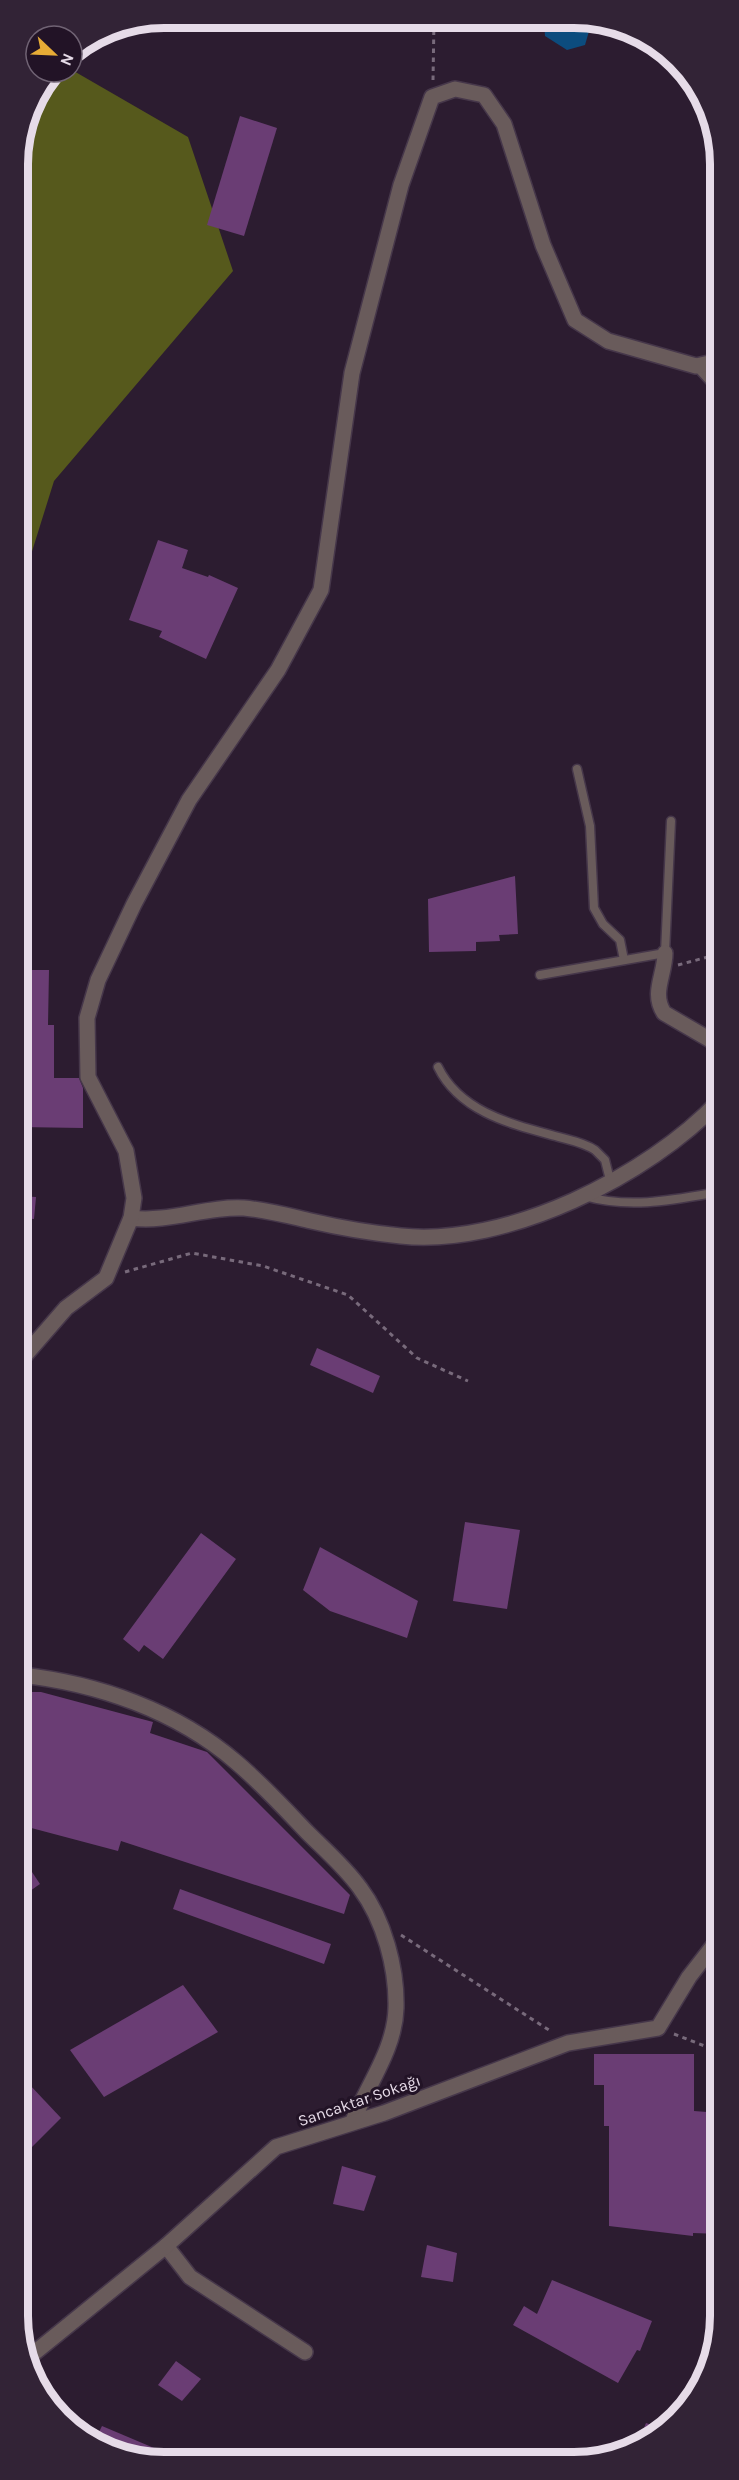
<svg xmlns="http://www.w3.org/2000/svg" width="739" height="2480" font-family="Karla,sans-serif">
<rect width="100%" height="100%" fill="#2c1c30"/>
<path fill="#56591c" d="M72 70 188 137 233 271 54 481 19 593 18 156 29 108 54 72Z"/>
<path fill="#0c4c7e" d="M544 21H592L585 45 567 50 545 36Z"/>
<g fill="#6a3d74">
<path d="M240 116 277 128 244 236 207 225Z"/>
<path d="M158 540 188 550 182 568 208 577 209 575 238 588 206 659 159 637 162 631 129 620Z"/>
<path d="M515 876 518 934 499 935 500 941 476 942V951L429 952 428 899Z"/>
<path d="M19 970H49L48 1025H54V1078H79L83 1088V1128L19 1127Z"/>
<path d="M19 1196 36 1197 34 1219 20 1218Z"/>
<path d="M317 1348 380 1376 373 1393 310 1365Z"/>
<path d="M465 1522 520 1530 507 1609 453 1601Z"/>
<path d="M201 1533 236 1559 163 1659 144 1645 139 1652 123 1639Z"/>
<path d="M320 1547 418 1601 407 1638 330 1611 303 1590Z"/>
<path d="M20 1692H41L153 1722 150 1733 207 1752 350 1895 344 1914 121 1841 118 1851 20 1825V1782L27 1759 20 1755Z"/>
<path d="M20 1854 40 1884 20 1898Z"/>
<path d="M180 1889 331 1944 324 1964 173 1909Z"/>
<path d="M183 1985 218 2032 104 2097 70 2050Z"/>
<path d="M594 2054H694V2111L720 2113 721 2234 693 2233V2236L609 2226V2126H604V2085H594Z"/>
<path d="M28 2083 61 2118 21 2158 20 2091Z"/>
<path d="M342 2166 376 2176 364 2211 333 2204Z"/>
<path d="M427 2245 457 2253 453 2282 421 2277Z"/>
<path d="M552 2280 652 2321 640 2351 637 2350 618 2383 513 2325 524 2306 537 2314Z"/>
<path d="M176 2361 201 2379 182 2401 158 2385Z"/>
<path d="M646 2423 664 2429 647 2442 637 2446Z"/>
<path d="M102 2426 154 2448 149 2459H136L96 2438Z"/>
</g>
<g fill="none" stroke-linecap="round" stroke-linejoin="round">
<g stroke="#46374a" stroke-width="11">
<g id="service">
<path d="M696 366 719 391"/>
<path d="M577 769 590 826 594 908 603 924 620 940 624 960"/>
<path d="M540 975 665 953 671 821"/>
<path d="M438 1067C460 1112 511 1124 555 1136 569 1140 583 1142 595 1150L605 1160 610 1180"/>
<path d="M584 1196C630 1209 673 1200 719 1192"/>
</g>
</g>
<g stroke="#46374a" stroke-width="18">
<g id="minor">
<path d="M665 953C665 975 651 993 664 1013L719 1045"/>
<path d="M131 1218C169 1223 206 1206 244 1208 267 1210 289 1216 311 1221 341 1228 371 1233 401 1236 507 1247 648 1176 719 1101"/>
<path d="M20 1361 66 1308 106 1278 131 1218 134 1198 126 1151 88 1077 87 1018 98 980 134 904 189 800 278 670 321 590 352 373 401 185 432 97 455 89 484 95 504 124 543 245 575 320 608 341 696 366 718 361"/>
<path d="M20 1675C97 1683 177 1711 236 1762 261 1783 284 1808 307 1832 325 1850 345 1867 360 1888 384 1920 397 1968 396 2008 395 2049 368 2084 353 2121"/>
<path d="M166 2246 190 2277 305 2352"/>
<path d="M28 2358 166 2246 276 2147 384 2113 568 2043 658 2028 689 1977 720 1937"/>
</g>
</g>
<g stroke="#786a7b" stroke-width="3" stroke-dasharray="4.5 4.5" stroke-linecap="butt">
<path d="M433 80 434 20"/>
<path d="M678 965 719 954"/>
<path d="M125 1272 192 1253 263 1266 348 1295 417 1358 468 1381"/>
<path d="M401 1935 552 2032"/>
<path d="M674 2034 720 2052"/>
</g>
<use href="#service" stroke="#695b5b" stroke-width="8"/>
<use href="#minor" stroke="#695b5b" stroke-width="15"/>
</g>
<g text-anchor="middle" stroke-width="6" stroke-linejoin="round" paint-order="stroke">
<g font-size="16" fill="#e6dbe8" stroke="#221326">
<text transform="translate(359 2100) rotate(-19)" y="6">Sancaktar Sokağı</text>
</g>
</g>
<path d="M0 0H739V2480H0ZM164 28H574A136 136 0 0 1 710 164V2316A136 136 0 0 1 574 2452H164A136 136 0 0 1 28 2316V164A136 136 0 0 1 164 28Z" fill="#322336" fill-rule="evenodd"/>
<path fill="none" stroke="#e6dbe8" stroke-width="8" d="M164 28H574A136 136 0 0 1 710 164V2316A136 136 0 0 1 574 2452H164A136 136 0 0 1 28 2316V164A136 136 0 0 1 164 28Z"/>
<g transform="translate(54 54) rotate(113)"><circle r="28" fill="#221326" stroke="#706374" stroke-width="1.5"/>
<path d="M0-4.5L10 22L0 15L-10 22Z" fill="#e7ac36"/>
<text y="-9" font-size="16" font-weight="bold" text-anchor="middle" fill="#e6dbe8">N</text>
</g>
</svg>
